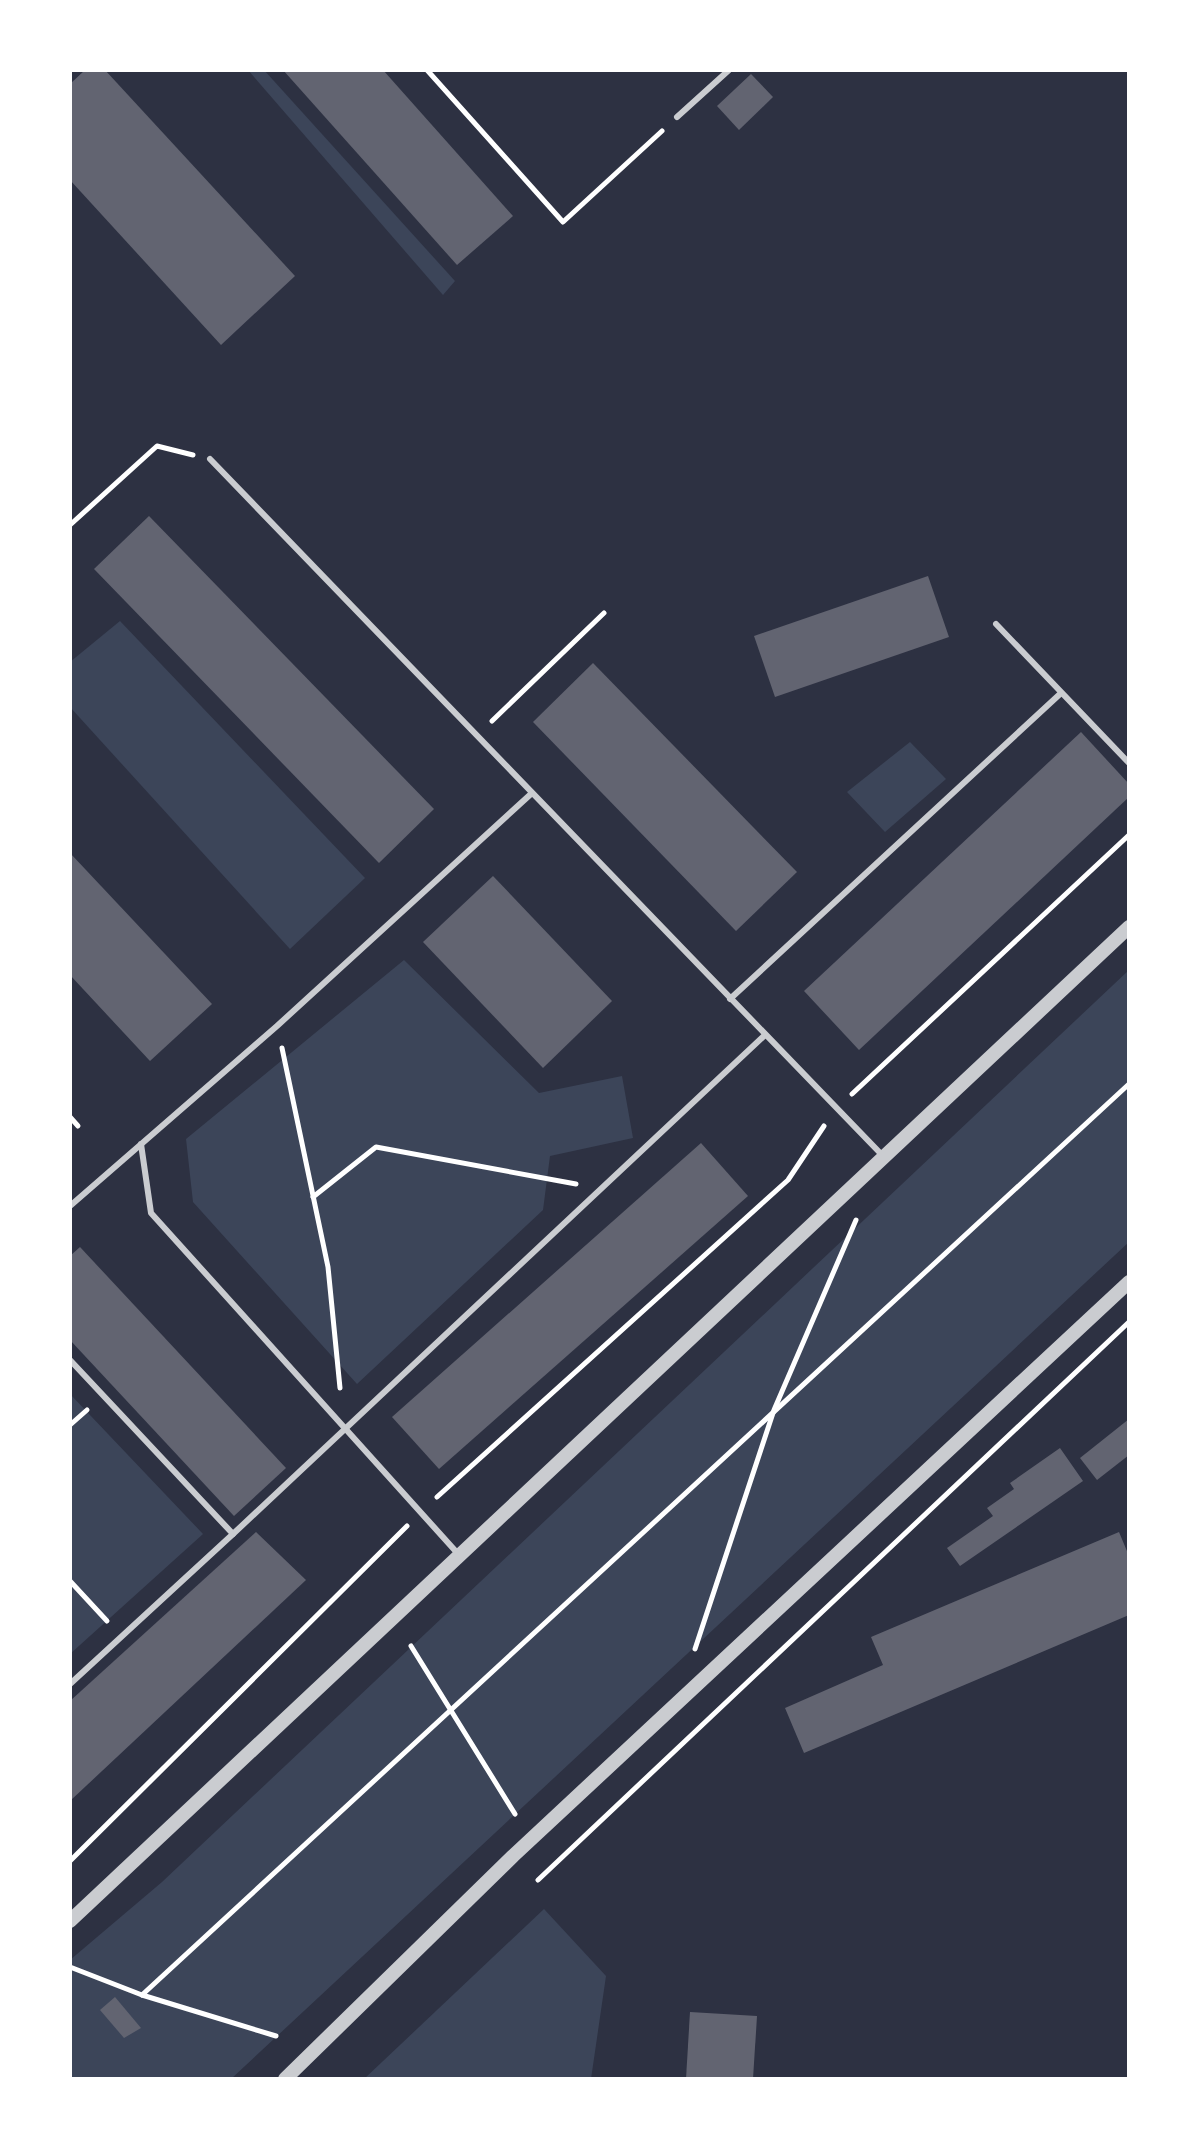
<svg xmlns="http://www.w3.org/2000/svg" width="1199" height="2149" font-family="'Work Sans',sans-serif">
<rect width="100%" height="100%" fill="#2d3142"/>
<g fill="#3c4559">
<path d="M248 70H264L455 281 443 295Z"/>
<path d="M120 621 365 878 290 949 70 707V662Z"/>
<path d="M910 742 946 779 885 832 847 792Z"/>
<path d="M404 960 539 1093 622 1076 633 1138 550 1156 543 1210 357 1384 193 1202 186 1139Z"/>
<path d="M1129 970V1242L231 2079H70V1960L162 1882Z"/>
<path d="M70 1394 203 1534 70 1654Z"/>
<path d="M544 1909 606 1976 591 2079H364Z"/>
</g>
<g fill="#626471">
<path d="M85 70H105L295 276 221 345 70 180V84Z"/>
<path d="M283 70H383L513 216 457 265Z"/>
<path d="M751 74 773 97 739 130 717 106Z"/>
<path d="M149 516 434 809 379 863 94 569Z"/>
<path d="M928 576 949 637 775 697 754 636Z"/>
<path d="M593 663 797 872 736 931 533 722Z"/>
<path d="M1081 732 1129 784V797L859 1050 804 991Z"/>
<path d="M70 853 212 1004 150 1061 70 975Z"/>
<path d="M493 876 612 1001 543 1068 423 942Z"/>
<path d="M701 1143 748 1196 439 1469 392 1417Z"/>
<path d="M80 1247 286 1468 234 1516 70 1340V1256Z"/>
<path d="M1129 1419V1455L1097 1480 1080 1458Z"/>
<path d="M1060 1448 1083 1481 960 1566 947 1548 993 1516 987 1508 1014 1489 1010 1483Z"/>
<path d="M256 1532 306 1580 70 1801V1701Z"/>
<path d="M1119 1532 1129 1556V1615L804 1753 785 1708 883 1665 871 1637Z"/>
<path d="M115 1997 141 2028 124 2038 100 2010Z"/>
<path d="M690 2012 757 2016 753 2079H686Z"/>
</g>
<g fill="none" stroke-linecap="round" stroke-linejoin="round">
<g stroke="#fff" stroke-width="5">
<path d="M427 70 563 222 662 131"/>
<path d="M70 525 157 446 193 455"/>
<path d="M492 721 604 613"/>
<path d="M282 1048 328 1267 340 1388"/>
<path d="M852 1094 1129 835"/>
<path d="M70 1117 78 1126"/>
<path d="M313 1197 376 1147 576 1184"/>
<path d="M70 1425 87 1410"/>
<path d="M437 1497 788 1180 824 1126"/>
<path d="M70 1581 107 1621"/>
<path d="M411 1646 515 1814"/>
<path d="M695 1649 774 1410 856 1220"/>
<path d="M70 1861 407 1526"/>
<path d="M538 1880 1129 1322"/>
<path d="M70 1967 142 1995 276 2036"/>
<path d="M142 1995 1129 1084"/>
</g>
<g stroke="#caccd0" stroke-width="6">
<path d="M677 117 729 70"/>
<path d="M210 459 884 1157"/>
<path d="M996 624 1129 763"/>
<path d="M730 999 1060 694"/>
<path d="M141 1144 151 1213 460 1556"/>
<path d="M70 1206 277 1026 532 793"/>
<path d="M70 1360 233 1534 70 1684"/>
<path d="M233 1534 765 1035"/>
</g>
<g stroke="#caccd0" stroke-width="14">
<path d="M70 1921 1129 927"/>
<path d="M285 2079 513 1856 1129 1282"/>
</g>
</g>
<rect width="1199" height="2149" fill="none" stroke="#ffffff" stroke-width="144"/>
</svg>
